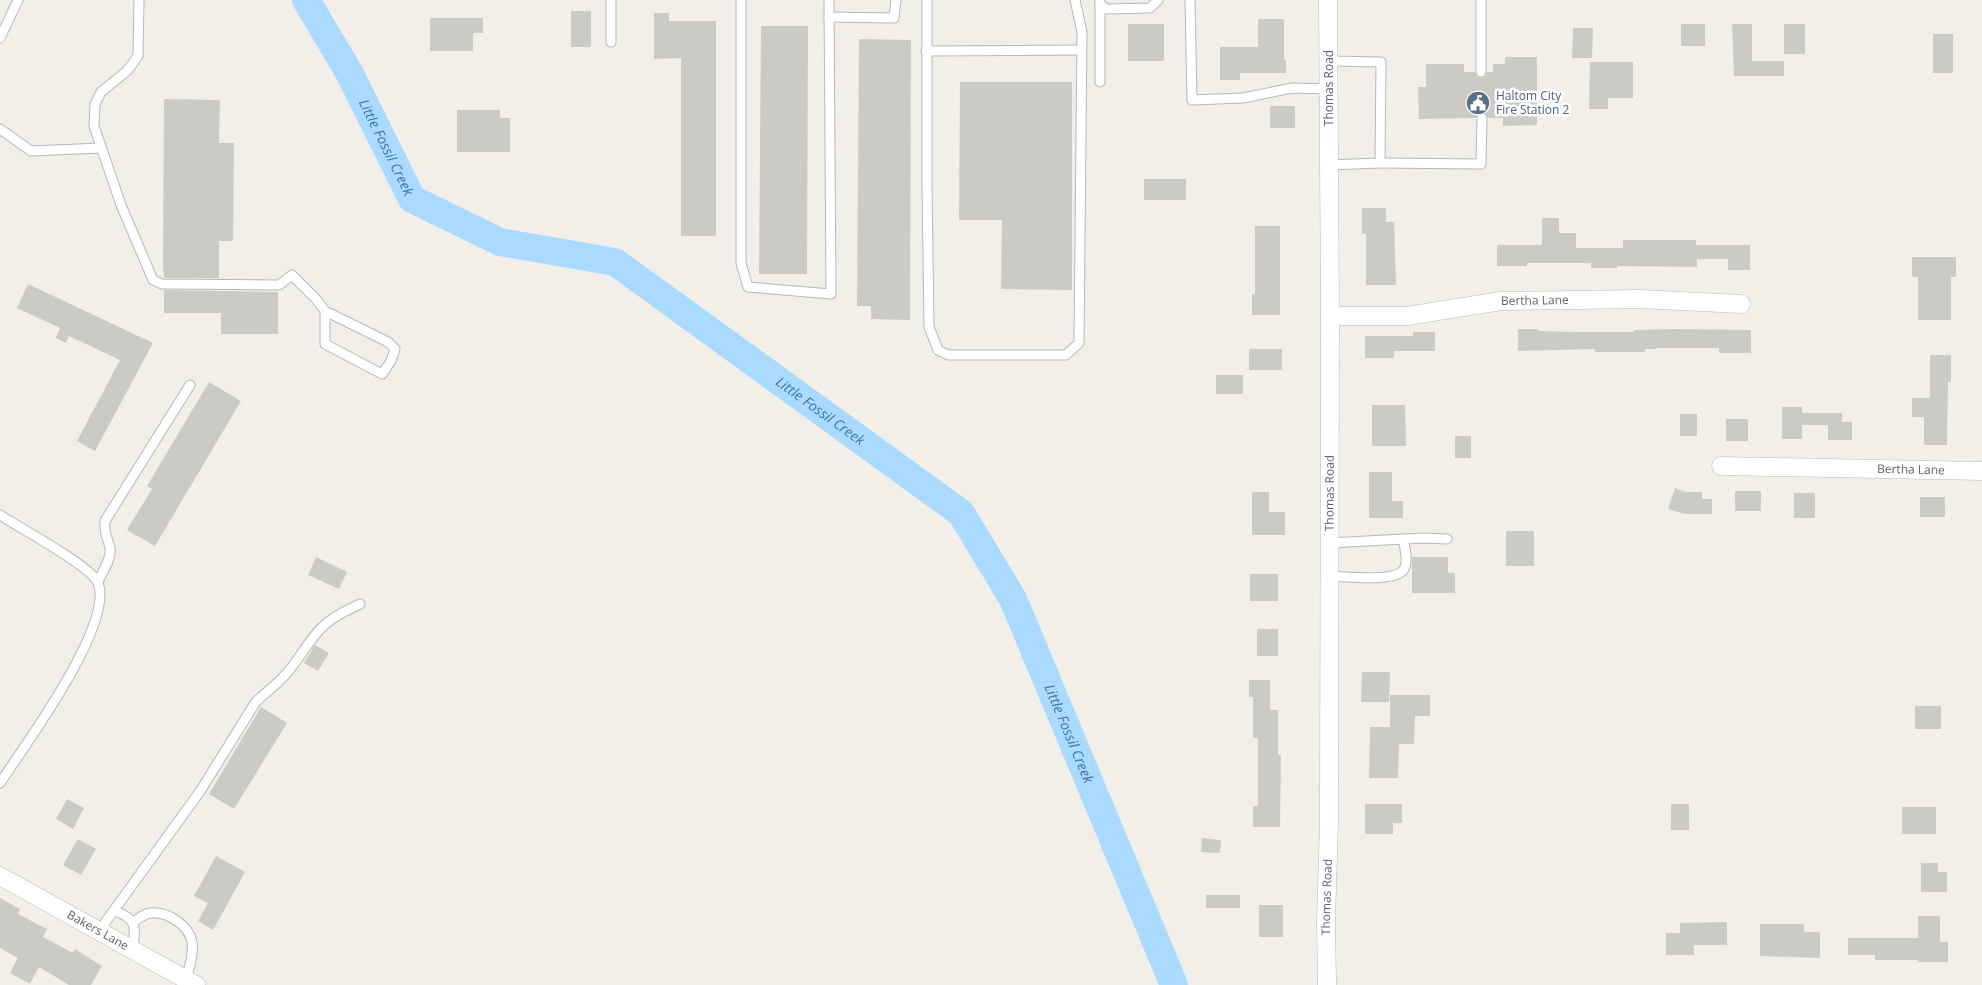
<svg xmlns="http://www.w3.org/2000/svg" width="1982" height="985" font-family="'Open Sans',sans-serif">
<rect width="100%" height="100%" fill="#f1efe8"/>
<g fill="none" stroke-linecap="round" stroke-linejoin="round">
<path stroke="#aadaff" stroke-width="28" id="s1" d="M306 0 350 74 412 199 500 242 615 262 961 513 1013 599 1174 985"/>
</g>
<g fill="#cccac5">
<rect x="571" y="11" width="20" height="36"/>
<path d="M654 13H669V21H716V236H681V58L654 59Z"/>
<path d="M430 18H483V33H473V51H430Z"/>
<path d="M1258 19H1284V60H1286V73H1240V80H1220V47H1258Z"/>
<rect x="1128" y="24" width="36" height="37"/>
<rect x="1681" y="24" width="24" height="22"/>
<path d="M1732 24H1752V61H1784V76H1734Z"/>
<rect x="1784" y="24" width="21" height="30"/>
<path d="M761 26H808L807 274H759Z"/>
<path d="M1573 28H1593L1592 58H1572Z"/>
<rect x="1933" y="34" width="20" height="39"/>
<path d="M859 39 911 40 910 320 871 319V306H857Z"/>
<path d="M1505 57H1537V125L1503 126V118H1488L1487 115 1483 112 1479 113 1476 118 1419 119 1418 87H1426V64H1464V72H1475L1477 77 1481 78 1486 76 1487 72H1493V64H1505Z"/>
<path d="M1590 62H1633V98H1608V109H1589Z"/>
<path d="M960 82H1072V290L1001 289 1002 220H959Z"/>
<path d="M164 99 220 100 219 143H234L233 241H219V278H164V271H163Z"/>
<rect x="1270" y="106" width="25" height="22"/>
<path d="M457 110H500V118H510V152H457Z"/>
<rect x="1144" y="179" width="42" height="21"/>
<path d="M1362 208H1386V222H1394L1396 285H1366V234H1362Z"/>
<path d="M1542 218H1559V233H1576V248H1623V240H1696V245H1750V270H1728V259H1697V267L1617 266V268H1591V263H1527V266H1497V245H1542Z"/>
<path d="M1255 226H1280V315H1252V294H1255Z"/>
<path d="M1912 257H1956V277H1951V320H1918V277H1912Z"/>
<path d="M28 284 153 343 95 451 77 441 120 360 69 336 66 343 56 338 60 328 17 308Z"/>
<path d="M164 290 278 292V334H221V313H164Z"/>
<path d="M1518 329H1538V331L1576 332H1634V330L1674 329 1751 330V353H1719V348H1656V349H1645V352H1595V349L1518 351Z"/>
<path d="M1413 332H1435V351H1394V358H1365V336H1413Z"/>
<rect x="1249" y="349" width="33" height="21"/>
<path d="M1930 355H1951V382H1948L1947 445H1924V417H1912V398H1930Z"/>
<rect x="1216" y="375" width="27" height="19"/>
<path d="M209 382 241 401 155 546 127 530 152 489 147 486Z"/>
<path d="M1372 405H1405L1406 446H1372Z"/>
<path d="M1782 407H1802V413H1842V422H1852V440H1828V425H1802V439H1782Z"/>
<rect x="1680" y="414" width="17" height="22"/>
<rect x="1726" y="419" width="22" height="22"/>
<rect x="1455" y="436" width="16" height="22"/>
<path d="M1369 472H1392V501H1403V518H1369Z"/>
<path d="M1675 488 1685 492H1702V499H1712V514H1685L1668 509Z"/>
<rect x="1735" y="491" width="26" height="20"/>
<path d="M1252 492H1269V512H1285V535H1252Z"/>
<rect x="1794" y="493" width="21" height="25"/>
<rect x="1920" y="497" width="25" height="20"/>
<rect x="1506" y="531" width="28" height="35"/>
<path d="M316 557 347 572 339 589 308 575Z"/>
<path d="M1412 557H1448V573H1455V593H1412Z"/>
<rect x="1250" y="574" width="28" height="27"/>
<rect x="1257" y="629" width="21" height="27"/>
<path d="M315 645 329 653 318 671 304 663Z"/>
<path d="M1362 672H1390L1389 702H1361Z"/>
<path d="M1249 680H1270V710H1278V755H1281L1280 827H1253V806H1258V738H1253V697H1249Z"/>
<path d="M1390 695H1430V716H1415L1414 744H1399L1398 778H1369L1370 727H1390Z"/>
<rect x="1915" y="706" width="26" height="23"/>
<path d="M261 707 287 723 234 809 209 794Z"/>
<path d="M67 799 84 808 73 829 56 819Z"/>
<path d="M1365 804H1402V823H1393V834H1365Z"/>
<rect x="1671" y="804" width="18" height="26"/>
<rect x="1902" y="807" width="34" height="27"/>
<path d="M1202 838 1221 840 1220 853 1201 852Z"/>
<path d="M78 839 96 849 81 875 63 865Z"/>
<path d="M216 856 245 872 213 930 198 921 208 903 194 896Z"/>
<path d="M1921 863H1938V872H1947V892H1921Z"/>
<rect x="1206" y="895" width="34" height="13"/>
<path d="M0 898 20 909 18 914 47 929 43 937 73 953 75 949 102 966 91 985H69L39 967 30 984 10 973 18 958 0 948Z"/>
<rect x="1259" y="905" width="24" height="32"/>
<path d="M1918 916H1940V942H1948V962H1918V960H1875V955H1848V938H1918Z"/>
<path d="M1727 922V945H1694V955H1666V933H1680V923Z"/>
<path d="M1760 924H1804V932H1820V958L1760 956Z"/>
</g>
<g fill="none" stroke-linecap="round" stroke-linejoin="round">
<g stroke="#b5b8bc" stroke-width="11">
<g id="service">
<path d="M139 0 138 56 127 71 101 92 95 104 94 126 121 205 153 280 162 284 279 285 292 275 316 299 325 311 388 342 395 349 391 361 382 374 325 344V311"/>
<path d="M611 0V42"/>
<path d="M741 0V263L748 287 831 294 829 0"/>
<path d="M927 0V184L929 327 938 350 948 355H1066L1079 343 1082 32 1075 0"/>
<path d="M1100 0V4L1106 9 1150 8 1158 0"/>
<path d="M1190 0 1192 100 1243 98 1292 88 1329 89"/>
<path d="M1481 0V72"/>
<path d="M1100 4V82"/>
<path d="M829 17 894 18 896 0"/>
<path d="M0 38 18 0"/>
<path d="M926 51 1081 50"/>
<path d="M1329 61 1381 62 1380 163 1329 165"/>
<path d="M0 129 31 151 101 148"/>
<path d="M1380 163 1481 164 1482 118"/>
<path d="M0 515C20 528 87 564 97 581 118 620 23 748 0 783"/>
<path d="M1329 543 1423 538 1447 539"/>
<path d="M1329 576C1345 576 1400 584 1405 567 1408 558 1405 548 1403 539"/>
<path d="M98 582C102 572 112 559 110 548 107 536 104 535 105 521L190 385"/>
<path d="M114 911C138 918 136 929 132 950"/>
<path d="M133 922C138 919 144 914 150 913 167 911 189 925 192 942 194 954 189 968 186 980"/>
<path d="M99 931 201 790 255 703C265 692 277 685 286 674 300 659 311 635 327 623 337 614 348 610 360 604"/>
</g>
</g>
<g stroke="#b5b8bc" stroke-width="19">
<g id="minor">
<path id="s2" d="M1330 316H1407L1501 301 1640 299 1741 304"/>
<path id="s3" d="M1721 466 1982 471"/>
<path id="s4" d="M0 876 196 985"/>
<path id="s5" d="M1327 985 1326 921 1329 823 1330 316 1328 0"/>
</g>
</g>
<use href="#service" stroke="#fff" stroke-width="9"/>
<use href="#minor" stroke="#fff" stroke-width="18"/>
</g>
<defs>
<g id="civic-disc" transform="scale(1.25)"><circle r="9.5" fill="#5c6f8a" stroke="#fff"/><path d="M-.6-6.5H3V-4.5H.6V-3L4-1V1h2V6H-6V1h2V-1L-.6-3ZM-1.2 2.5V6h2.4V2.5Z" fill="#fff"/></g>
</defs>
<g fill-rule="evenodd">
<use href="#civic-disc" x="1478" y="103"/>
</g>
<g text-anchor="middle" stroke-width="5" stroke-linejoin="round" paint-order="stroke">
<g font-size="12" fill="#5f6368" stroke="#fff">
<text transform="translate(1329 88) rotate(-90)" y="4">Thomas Road</text>
<text dy="4" stroke="none"><textPath href="#s2" startOffset="206">Bertha Lane</textPath></text>
<text dy="4" stroke="none"><textPath href="#s3" startOffset="190">Bertha Lane</textPath></text>
<text dy="4" stroke="none"><textPath href="#s5" startOffset="492">Thomas Road</textPath></text>
<text dy="4" stroke="none"><textPath href="#s5" startOffset="88">Thomas Road</textPath></text>
<text dy="4" stroke="none"><textPath href="#s4" startOffset="112">Bakers Lane</textPath></text>
</g>
<g font-size="12" fill="#4e5e75" stroke="#fff" text-anchor="start">
<text x="1496" y="100">Haltom City<tspan x="1496" dy="14">Fire Station 2</tspan></text>
</g>
<g font-size="14" font-style="italic" fill="#4174aa" stroke="#fff">
<text dy="5" stroke="none"><textPath href="#s1" startOffset="168">Little Fossil Creek</textPath></text>
<text dy="5" stroke="none"><textPath href="#s1" startOffset="694">Little Fossil Creek</textPath></text>
<text dy="5" stroke="none"><textPath href="#s1" startOffset="1114">Little Fossil Creek</textPath></text>
</g>
</g>
</svg>
